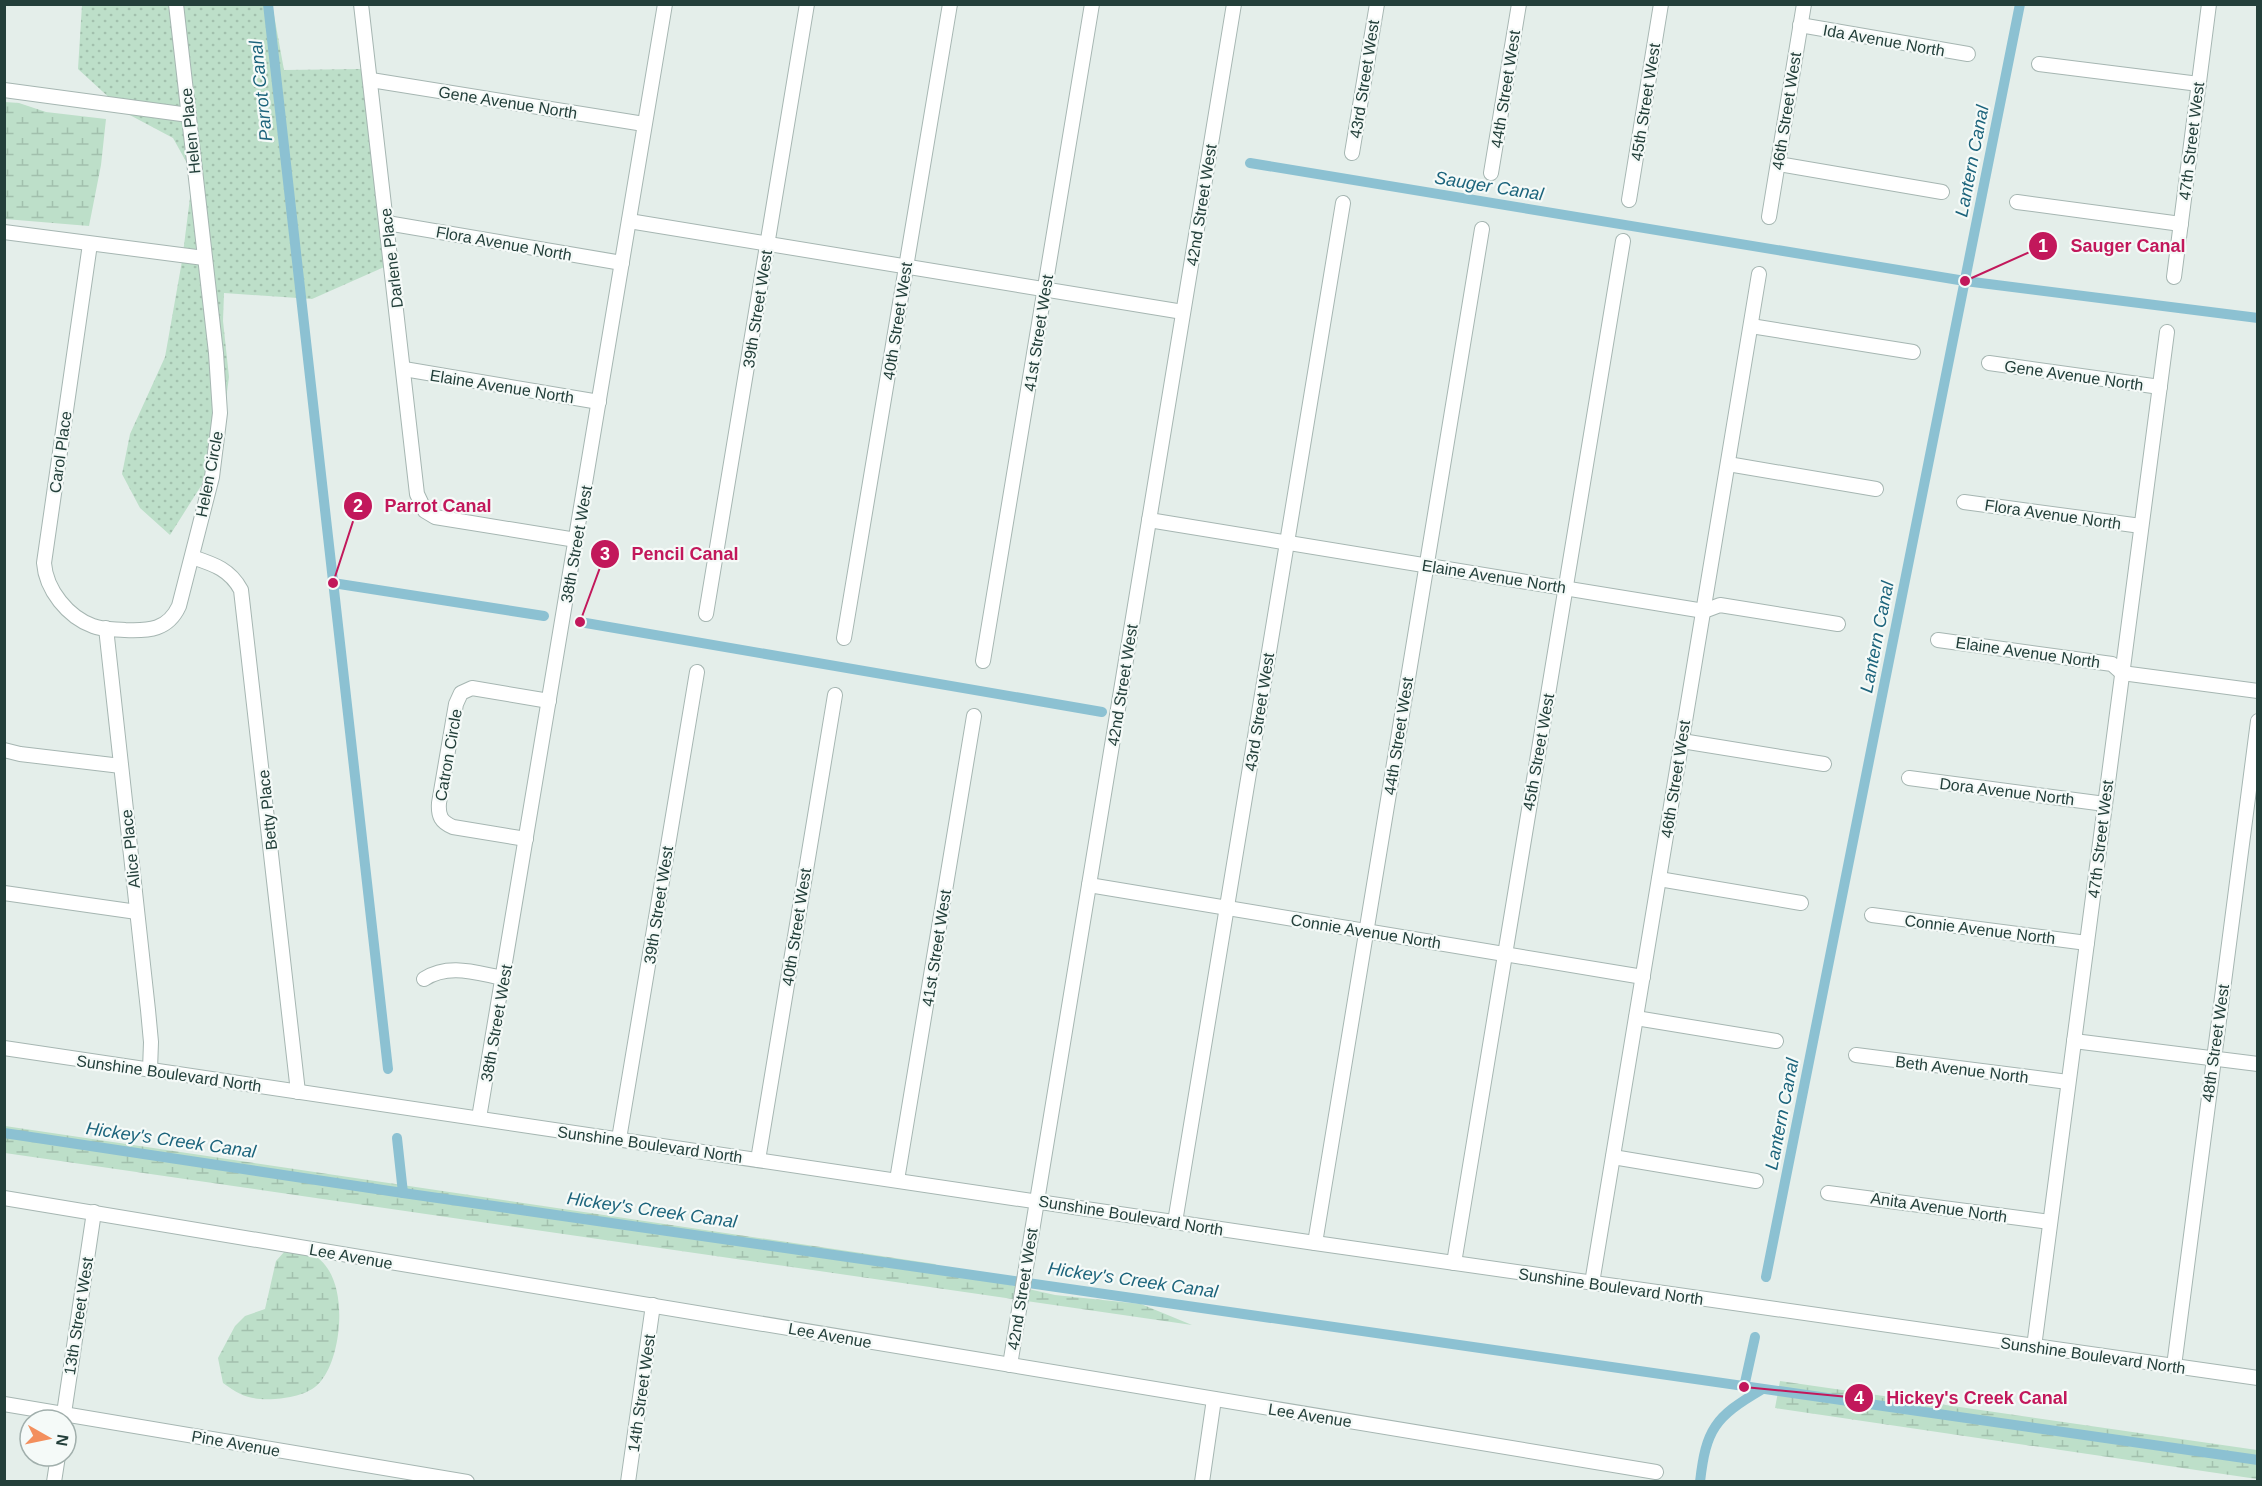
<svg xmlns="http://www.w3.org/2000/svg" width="2262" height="1486" font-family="Arial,sans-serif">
<defs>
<pattern id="grass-dots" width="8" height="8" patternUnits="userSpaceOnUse" patternTransform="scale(1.5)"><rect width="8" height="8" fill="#bddfc9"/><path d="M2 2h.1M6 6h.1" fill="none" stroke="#a2c0ad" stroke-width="1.8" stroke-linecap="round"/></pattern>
<pattern id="wetland-marsh" width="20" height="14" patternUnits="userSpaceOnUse" patternTransform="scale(1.5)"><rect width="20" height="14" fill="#bddfc9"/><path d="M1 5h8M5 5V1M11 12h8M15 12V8" fill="none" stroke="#a2c0ad"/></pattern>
</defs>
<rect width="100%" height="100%" fill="#e4eeea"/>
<path fill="url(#grass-dots)" d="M272 4 284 70 363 69 391 264 312 299 224 293 223 321 229 377 218 459 170 535 140 508 122 474 130 434 165 357 182 261 193 174 173 138 126 113 78 69 82 5Z"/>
<g fill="url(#wetland-marsh)">
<path d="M5 102 19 103 46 112 106 119 101 165 89 226 5 219Z"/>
<path d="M5 1126 935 1264 943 1270 1055 1295 1141 1304 1192 1325 5 1153Z"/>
<path d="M285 1251C292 1252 302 1251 308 1253 351 1267 344 1354 321 1381 311 1394 290 1398 275 1399 251 1400 242 1397 223 1383L218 1358 235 1326 245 1316 265 1309 276 1261Z"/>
<path d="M1780 1381 2257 1450V1479L1775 1408Z"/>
</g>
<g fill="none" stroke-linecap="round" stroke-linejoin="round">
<g stroke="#8cc1d2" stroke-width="10">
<path d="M268 4 388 1069"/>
<path d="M1250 163 1965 281 2258 318"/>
<path d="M333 583 544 616"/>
<path d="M580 622 1102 712"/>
<path d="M4 1133 403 1193 2258 1460"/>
<path d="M397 1138 403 1193"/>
<path d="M1766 1277 2020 4"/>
<path d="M1744 1387 1755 1337"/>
<path d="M1700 1482C1706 1429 1715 1417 1761 1390"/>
</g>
<g stroke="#a6b6b2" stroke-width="16">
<g id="minor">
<path d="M361 4 417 494 425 511 435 517 576 540"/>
<path d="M1800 25 1968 54"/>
<path d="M2039 64 2199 84"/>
<path d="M371 80 644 124"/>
<path d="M4 90 189 115"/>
<path d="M1352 153 1377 4"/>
<path d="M1778 164 1942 192"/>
<path d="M1491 173 1519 4"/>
<path d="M1629 200 1661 4"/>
<path d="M2017 202 2181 224"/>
<path d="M1769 217 1804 4"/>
<path d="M629 221 1183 312"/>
<path d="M387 223 622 263"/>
<path d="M4 232 204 258"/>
<path d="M90 244 44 563C46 590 68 617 93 626 103 630 115 629 125 630 149 631 168 630 179 606L212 477 220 413 216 353 176 4"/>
<path d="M2174 277 2209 4"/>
<path d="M1751 326 1913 352"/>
<path d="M1989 363 2160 387"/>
<path d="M404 369 599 402"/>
<path d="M1728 464 1876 489"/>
<path d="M1964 502 2141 526"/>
<path d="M1149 520 1704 611 1720 605 1838 624"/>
<path d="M192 557C213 564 230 569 241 590L298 1092"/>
<path d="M706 614 807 4"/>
<path d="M106 628 148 1010 151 1042 150 1070"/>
<path d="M844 638 950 4"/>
<path d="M1938 640 2112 664 2122 673 2258 691"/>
<path d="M983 661 1092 4"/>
<path d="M1682 741 1824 764"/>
<path d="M4 750 20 754 121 766"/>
<path d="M1909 778 2105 804"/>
<path d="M526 839 453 827C441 822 438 816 439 803L456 704 461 693 472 688 549 701"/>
<path d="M1659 879 1801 903"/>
<path d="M1089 885 1643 977"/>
<path d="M4 893 137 912"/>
<path d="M1872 915 2087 943"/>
<path d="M424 979C449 963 476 973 503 978"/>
<path d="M1636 1018 1776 1041"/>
<path d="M2074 1041 2258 1064"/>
<path d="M4 1048 1315 1243 2258 1378"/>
<path d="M1856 1055 2068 1082"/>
<path d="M479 1118 665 4"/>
<path d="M619 1139 697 672"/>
<path d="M1613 1157 1756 1181"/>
<path d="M758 1160 835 695"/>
<path d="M897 1180 974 716"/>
<path d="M1828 1193 2050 1222"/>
<path d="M4 1198 1656 1472"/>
<path d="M1175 1222 1343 203"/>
<path d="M1315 1243 1482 229"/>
<path d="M1454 1263 1623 241"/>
<path d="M1592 1283 1759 274"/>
<path d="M2034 1347 2167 332"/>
<path d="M1010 1365 1234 4"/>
<path d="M2174 1366 2258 721"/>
<path d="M4 1404 467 1482"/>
<path d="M63 1420 94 1212"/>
<path d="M54 1482 58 1456"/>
<path d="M628 1482 653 1305"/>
<path d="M1202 1482 1214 1399"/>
</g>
</g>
<use href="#minor" stroke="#fff" stroke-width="14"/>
</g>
<g text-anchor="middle" stroke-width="4.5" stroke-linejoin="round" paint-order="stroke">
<g font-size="16" fill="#233f3a" stroke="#f5faf8">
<text transform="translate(1884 40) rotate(10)" y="6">Ida Avenue North</text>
<text transform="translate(1364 79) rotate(-81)" y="6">43rd Street West</text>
<text transform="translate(1505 89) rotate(-81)" y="6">44th Street West</text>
<text transform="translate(508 102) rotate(9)" y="6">Gene Avenue North</text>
<text transform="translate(1645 102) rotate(-81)" y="6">45th Street West</text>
<text transform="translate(1786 111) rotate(-81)" y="6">46th Street West</text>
<text transform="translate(190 131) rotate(-96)" y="6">Helen Place</text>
<text transform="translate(2191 141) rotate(-83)" y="6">47th Street West</text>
<text transform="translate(1201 205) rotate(-81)" y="6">42nd Street West</text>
<text transform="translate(504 243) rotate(10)" y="6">Flora Avenue North</text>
<text transform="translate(391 258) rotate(-97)" y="6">Darlene Place</text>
<text transform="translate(757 309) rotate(-81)" y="6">39th Street West</text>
<text transform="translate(897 321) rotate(-81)" y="6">40th Street West</text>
<text transform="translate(1038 333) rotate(-81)" y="6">41st Street West</text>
<text transform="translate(2074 375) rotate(8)" y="6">Gene Avenue North</text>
<text transform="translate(502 386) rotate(9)" y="6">Elaine Avenue North</text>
<text transform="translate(60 452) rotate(-82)" y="6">Carol Place</text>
<text transform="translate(209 474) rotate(-79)" y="6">Helen Circle</text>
<text transform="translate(2053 514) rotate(8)" y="6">Flora Avenue North</text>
<text transform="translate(576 544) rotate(-80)" y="6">38th Street West</text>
<text transform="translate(1494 576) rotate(9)" y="6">Elaine Avenue North</text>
<text transform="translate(2028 652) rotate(8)" y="6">Elaine Avenue North</text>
<text transform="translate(1122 685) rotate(-81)" y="6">42nd Street West</text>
<text transform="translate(1259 712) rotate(-81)" y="6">43rd Street West</text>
<text transform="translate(1398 736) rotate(-81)" y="6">44th Street West</text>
<text transform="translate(1538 752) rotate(-80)" y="6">45th Street West</text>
<text transform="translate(448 755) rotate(-80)" y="6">Catron Circle</text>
<text transform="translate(1675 779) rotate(-81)" y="6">46th Street West</text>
<text transform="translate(2007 791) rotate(7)" y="6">Dora Avenue North</text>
<text transform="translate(267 810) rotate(-96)" y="6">Betty Place</text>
<text transform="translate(2100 839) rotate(-83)" y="6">47th Street West</text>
<text transform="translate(130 849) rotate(-96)" y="6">Alice Place</text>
<text transform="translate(658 905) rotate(-81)" y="6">39th Street West</text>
<text transform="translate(796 927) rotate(-81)" y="6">40th Street West</text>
<text transform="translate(1980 929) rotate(7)" y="6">Connie Avenue North</text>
<text transform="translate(1366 931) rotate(9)" y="6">Connie Avenue North</text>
<text transform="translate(936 948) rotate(-81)" y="6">41st Street West</text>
<text transform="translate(496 1023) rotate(-80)" y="6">38th Street West</text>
<text transform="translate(2215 1043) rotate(-82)" y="6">48th Street West</text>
<text transform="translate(1962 1069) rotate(7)" y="6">Beth Avenue North</text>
<text transform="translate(169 1073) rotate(8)" y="6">Sunshine Boulevard North</text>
<text transform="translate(650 1144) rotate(8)" y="6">Sunshine Boulevard North</text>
<text transform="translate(1939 1207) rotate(8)" y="6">Anita Avenue North</text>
<text transform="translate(1131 1215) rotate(9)" y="6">Sunshine Boulevard North</text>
<text transform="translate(351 1256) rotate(10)" y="6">Lee Avenue</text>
<text transform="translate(1611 1286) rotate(8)" y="6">Sunshine Boulevard North</text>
<text transform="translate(1022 1289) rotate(-81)" y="6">42nd Street West</text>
<text transform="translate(78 1316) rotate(-81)" y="6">13th Street West</text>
<text transform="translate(830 1335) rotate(10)" y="6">Lee Avenue</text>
<text transform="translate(2093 1355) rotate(8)" y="6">Sunshine Boulevard North</text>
<text transform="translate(641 1393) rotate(-82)" y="6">14th Street West</text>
<text transform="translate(1310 1415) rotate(9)" y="6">Lee Avenue</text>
<text transform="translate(236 1443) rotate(10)" y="6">Pine Avenue</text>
</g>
<g font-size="18" font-style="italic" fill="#1c647c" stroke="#f5faf8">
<text transform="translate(261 91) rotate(-96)" y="6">Parrot Canal</text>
<text transform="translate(1972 161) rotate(-79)" y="6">Lantern Canal</text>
<text transform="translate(1489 186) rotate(9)" y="6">Sauger Canal</text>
<text transform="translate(1877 637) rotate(-79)" y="6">Lantern Canal</text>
<text transform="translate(1782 1114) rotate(-79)" y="6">Lantern Canal</text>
<text transform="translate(171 1140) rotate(8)" y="6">Hickey's Creek Canal</text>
<text transform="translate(652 1210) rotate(8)" y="6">Hickey's Creek Canal</text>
<text transform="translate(1133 1280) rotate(8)" y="6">Hickey's Creek Canal</text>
</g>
</g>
<path fill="none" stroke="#c2185b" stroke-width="2" d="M1965 281L2043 246M333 583L358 506M580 622L605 554M1744 1387L1859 1398"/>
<g fill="#c2185b" stroke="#f5faf8" stroke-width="2">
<circle cx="1965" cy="281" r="6"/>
<circle cx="333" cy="583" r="6"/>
<circle cx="580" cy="622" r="6"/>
<circle cx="1744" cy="1387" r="6"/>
<circle cx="2043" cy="246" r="15"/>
<circle cx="358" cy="506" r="15"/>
<circle cx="605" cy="554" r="15"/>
<circle cx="1859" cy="1398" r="15"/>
</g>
<g font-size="18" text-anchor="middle" font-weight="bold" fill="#fff">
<text x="2043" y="252">1</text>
<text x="358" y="512">2</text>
<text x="605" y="560">3</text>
<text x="1859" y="1404">4</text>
</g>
<g font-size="18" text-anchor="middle" font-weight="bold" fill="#c2185b" stroke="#f5faf8" stroke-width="4.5" stroke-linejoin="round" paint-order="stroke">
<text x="2128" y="252">Sauger Canal</text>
<text x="438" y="512">Parrot Canal</text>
<text x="685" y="560">Pencil Canal</text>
<text x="1977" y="1404">Hickey's Creek Canal</text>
</g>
<rect width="2262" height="1486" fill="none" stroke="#233f3a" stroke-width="12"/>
<g transform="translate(48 1438) rotate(99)"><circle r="28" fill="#f5faf8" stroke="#a1afac" stroke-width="1.5"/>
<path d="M0-4.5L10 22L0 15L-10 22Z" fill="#f38f5d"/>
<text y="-9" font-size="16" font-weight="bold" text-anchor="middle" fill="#233f3a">N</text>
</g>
</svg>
